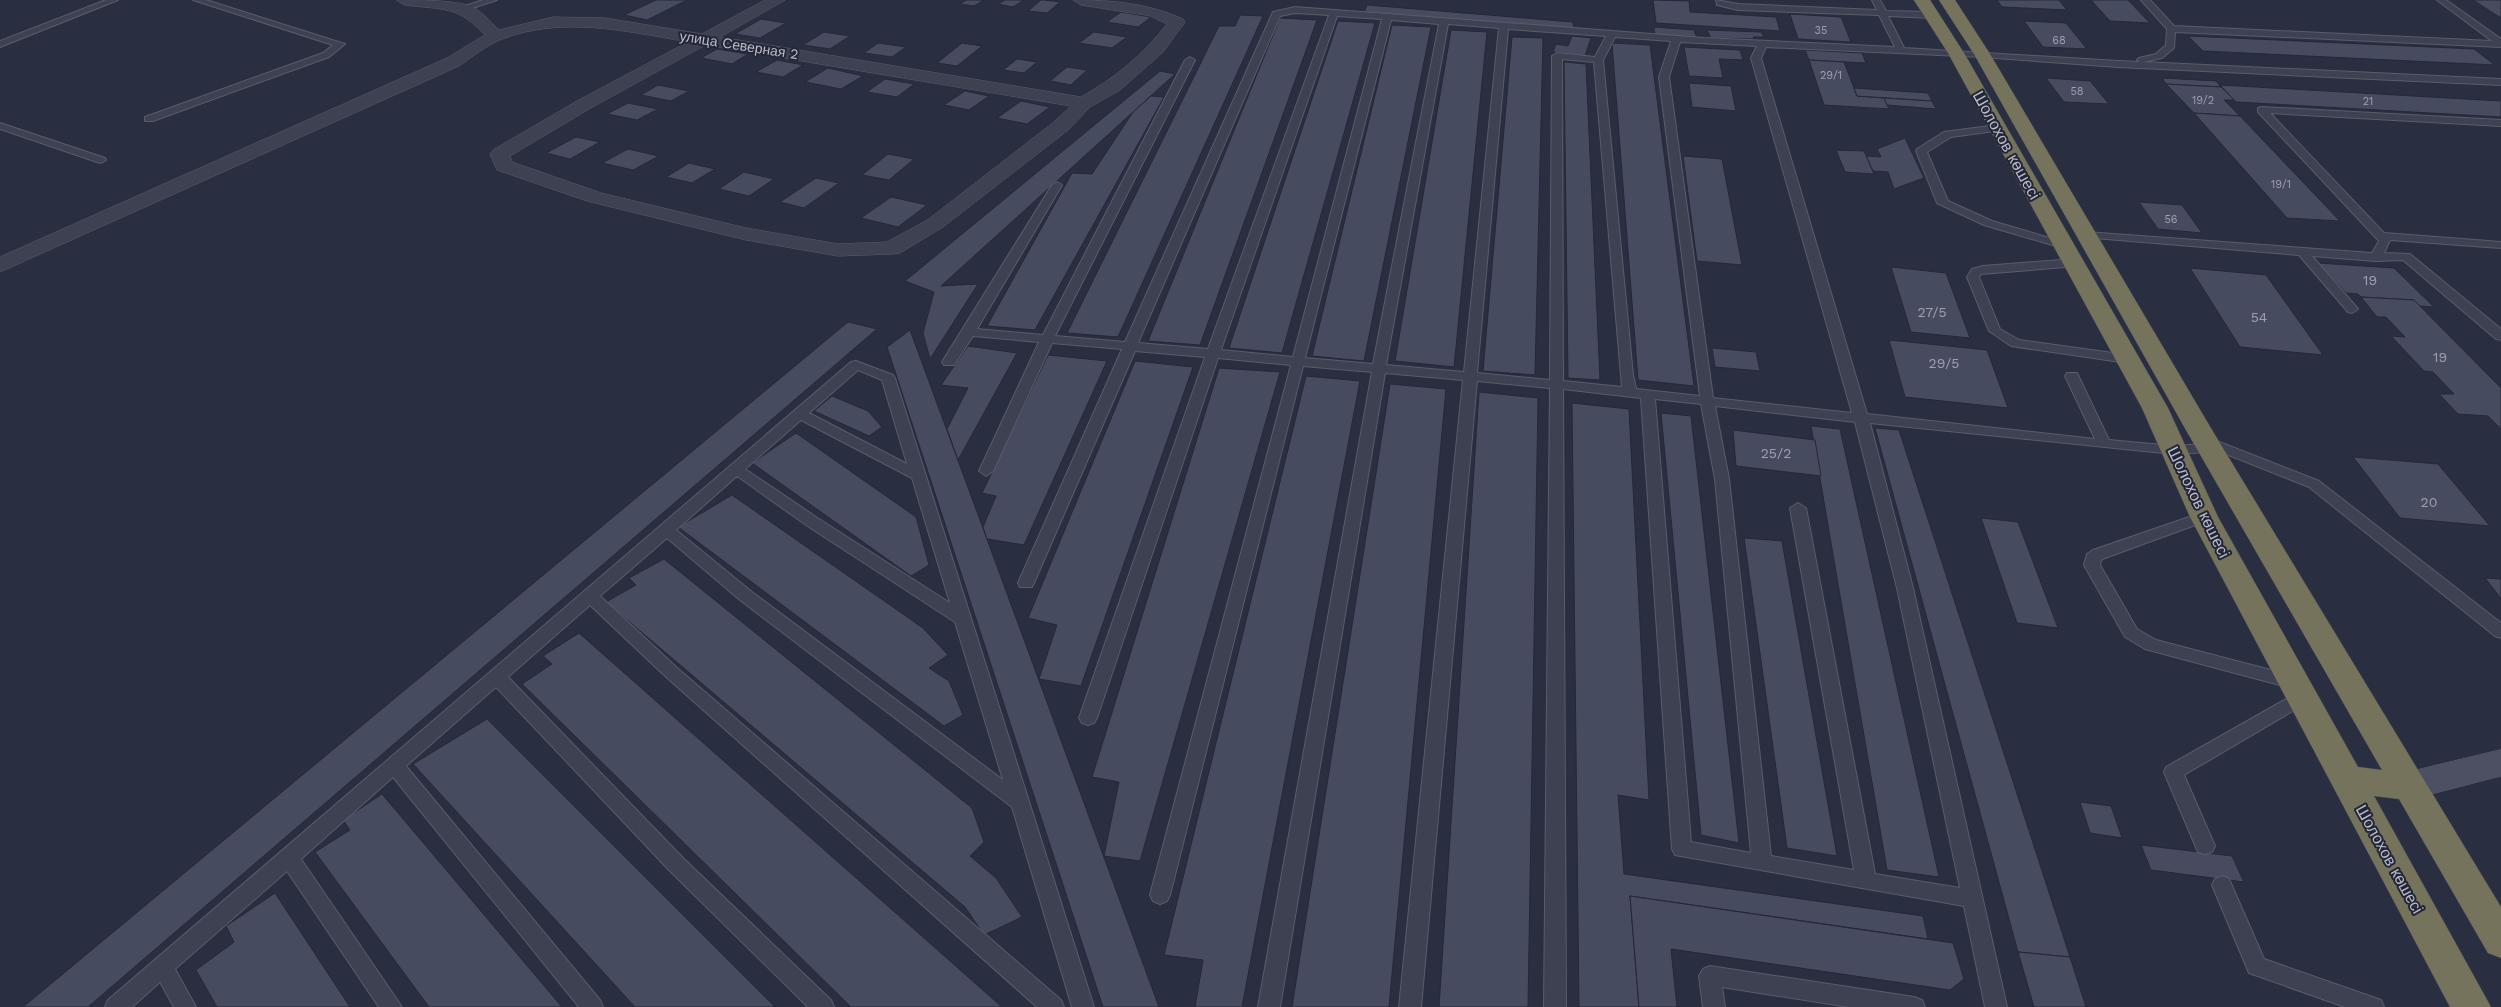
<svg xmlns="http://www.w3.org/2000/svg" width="2501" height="1007" font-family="'Work Sans',sans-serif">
<rect width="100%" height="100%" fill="#2a2e41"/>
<g fill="#474b60" stroke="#252838">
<path d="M656 0H687L647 20 624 15Z"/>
<path d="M966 0H984L974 6 960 4Z"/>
<path d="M1005 0H1024L1013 7 998 4Z"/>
<path d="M1041 0H1044L1060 2 1047 13 1028 11Z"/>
<path d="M1653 0 1689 1 1690 12 1776 17 1780 31 1656 23Z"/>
<path d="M1997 0H2059L2067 10 2002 7Z"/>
<path d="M2091 0H2128L2150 23 2110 21Z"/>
<path d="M2473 0H2501V18L2490 11Z"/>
<path d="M1367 5 1573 22 1574 29 1364 12Z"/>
<path d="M1121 12 1151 17 1138 27 1107 22Z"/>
<path d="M1790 14 1841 17 1851 42 1798 39Z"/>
<path d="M1240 15 1263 16 1118 337 1067 333 1219 26H1235Z"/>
<path d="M1280 18 1317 20 1200 345 1148 341Z"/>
<path d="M761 19 786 23 760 38 735 34Z"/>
<path d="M1338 21 1375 23 1282 353 1229 348Z"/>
<path d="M2024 21 2066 23 2087 49 2043 47Z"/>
<path d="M1392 25 1431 27 1364 361 1312 356Z"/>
<path d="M1654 27 1694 30 1697 38 1655 36Z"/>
<path d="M1451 30 1487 32 1454 367 1395 361Z"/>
<path d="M1707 30 1761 32 1764 37H1753L1754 39 1711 38Z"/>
<path d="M824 32 850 36 830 49 803 45Z"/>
<path d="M1094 32 1127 37 1112 48 1079 43Z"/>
<path d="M1572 36 1591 38 1585 56 1553 52 1556 44 1568 46Z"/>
<path d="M2188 36 2474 49 2495 65 2203 51Z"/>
<path d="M1512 37 1543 38 1535 375 1483 371Z"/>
<path d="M878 43 906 47 892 57 864 53Z"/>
<path d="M962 43 982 46 957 66 937 63Z"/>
<path d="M1612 43 1650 45 1694 386 1638 380Z"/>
<path d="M1684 47 1740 50 1743 60 1719 59 1723 78 1689 76Z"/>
<path d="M717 49 748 54 732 64 701 58Z"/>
<path d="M1805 50 1862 53 1866 63 1809 60Z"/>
<path d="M1017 59 1037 62 1024 73 1003 70Z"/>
<path d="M777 60 803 65 783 77 756 72Z"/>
<path d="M1809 60 1844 62 1857 96 1884 98 1889 109 1824 105Z"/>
<path d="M1564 62 1586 64 1600 380 1568 378Z"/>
<path d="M1067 67 1087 70 1071 85 1050 81Z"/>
<path d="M828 68 863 76 841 89 805 82Z"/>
<path d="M1160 71 1175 74 941 286 978 284 930 359 923 333 934 292 905 281Z"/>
<path d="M2046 78 2090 81 2109 104 2064 102Z"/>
<path d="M2162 78 2216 81 2221 87 2166 84Z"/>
<path d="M885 79 914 84 897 97 867 92Z"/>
<path d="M1689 83 1731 86 1736 111 1692 107Z"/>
<path d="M2166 84 2221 87 2235 100H2224L2240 116 2194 113Z"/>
<path d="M658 85 689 91 671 101 641 95Z"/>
<path d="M2220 85 2501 101V117L2236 102Z"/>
<path d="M1854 88 1928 93 1932 101 1857 96Z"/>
<path d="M965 91 989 96 969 110 944 105Z"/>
<path d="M1151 96 1164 97 1035 330 987 326 1072 173 1092 174 1133 112Z"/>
<path d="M1884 98 1932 101 1936 109 1887 105Z"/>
<path d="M1021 101 1050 107 1027 124 997 118Z"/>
<path d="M628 103 658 109 637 120 607 114Z"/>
<path d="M2194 113 2240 116 2340 221 2287 218Z"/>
<path d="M576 137 600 142 570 159 546 153Z"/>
<path d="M1905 138 1924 178 1894 189 1888 172 1873 171 1866 156 1881 157 1877 149Z"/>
<path d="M628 149 659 156 633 170 602 163Z"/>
<path d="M1836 150 1864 151 1874 174 1845 172Z"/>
<path d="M888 154 914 159 889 180 862 175Z"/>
<path d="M1683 156 1722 159 1742 265 1697 261Z"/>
<path d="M689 163 715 169 692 183 666 177Z"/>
<path d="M744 172 774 179 749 196 719 189Z"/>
<path d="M816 178 839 183 804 208 780 202Z"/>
<path d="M891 197 927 205 898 227 861 218Z"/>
<path d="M2139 202 2182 205 2202 233 2158 229Z"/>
<path d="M2318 263 2394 268 2434 307 2420 306 2414 300 2361 297 2358 294 2346 293Z"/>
<path d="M1891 267 1946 273 1970 338 1911 332Z"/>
<path d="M2190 268 2266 275 2323 355 2240 347Z"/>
<path d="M2361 297 2414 300 2501 388V429L2488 416 2458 414 2439 394H2454L2433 372 2424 371 2391 336 2405 337 2386 317H2377Z"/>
<path d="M848 322 877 329 88 1007H23Z"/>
<path d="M910 330 987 539 1159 1007H1103L887 347Z"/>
<path d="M1889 340 1987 350 2008 408 1905 397Z"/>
<path d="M968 346 1017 353 958 460 947 429 968 388 941 385Z"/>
<path d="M1712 348 1756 352 1760 371 1715 367Z"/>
<path d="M1048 355 1107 361 1024 545 987 539 983 527 996 496 982 493Z"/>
<path d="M1135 361 1193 367 1081 686 1039 679 1057 625 1028 618Z"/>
<path d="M1219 368 1280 372 1140 861 1104 856 1119 782 1092 777Z"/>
<path d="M1306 376 1360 381 1242 1007H1195L1203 960 1164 955Z"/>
<path d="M1390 384 1446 389 1389 1007H1292Z"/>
<path d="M1479 392 1538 398 1528 1007H1439Z"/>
<path d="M832 396 868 411 882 427 869 436 814 411Z"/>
<path d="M1572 403 1629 409 1649 800 1618 795 1624 874 1923 916 1928 939 1630 896 1639 1007H1579Z"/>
<path d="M1661 413 1691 416 1739 843 1701 835Z"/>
<path d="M1811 426 1840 429 1939 877 1887 870Z"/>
<path d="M1875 428 1899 430 2070 957 2018 952Z"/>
<path d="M1733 430 1815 440 1821 476 1736 466Z"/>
<path d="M796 433 916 517 929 565 911 576 752 463Z"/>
<path d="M2353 457 2438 464 2490 526 2400 518Z"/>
<path d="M732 495 923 628 948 655 929 668 949 681 963 715 944 726 678 527Z"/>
<path d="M1981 518 2018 522 2058 628 2017 623Z"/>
<path d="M1744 538 1782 541 1837 856 1787 848Z"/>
<path d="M664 559 972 808 984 842 970 856 996 878 1022 917 984 935 965 907 606 602 636 585 629 578Z"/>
<path d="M2485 578 2501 579V599L2499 596Z"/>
<path d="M579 633 1002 1007H851L522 684 552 664 543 656Z"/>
<path d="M487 719 775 1007H635L413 764Z"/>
<path d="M382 794 562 1007H429L315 852 350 830 343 820Z"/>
<path d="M2080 802 2111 806 2122 838 2090 833Z"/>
<path d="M2141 845 2232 856 2244 882 2151 870Z"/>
<path d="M275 893 350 1007H217L196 970 234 942 226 926Z"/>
<path d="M1630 896 1953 943 1964 979 1950 990 1671 949 1677 1007H1639Z"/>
<path d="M2018 952 2070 957 2086 1007H2034Z"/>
</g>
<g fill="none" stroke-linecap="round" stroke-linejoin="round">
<g stroke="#595c6b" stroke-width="2">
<g id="lane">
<path d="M106 0H118L0 47V41Z"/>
<path d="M193 0H206L345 44 329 57 153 121H145V117L323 53 333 45Z"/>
<path d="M483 0H497L463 11 459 8Z"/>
<path d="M1716 0 1738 4 1877 10 1872 0H1880L1886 11 1932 12 1936 15 1932 18 1888 16 1904 48 2118 61 2140 62 2137 60 2139 58 2156 54 2166 45 2167 29 2141 0H2150L2174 26 2492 41 2437 0H2446L2501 39V47L2175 32 2174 48 2162 58 2143 62 2501 79V85L2118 67 1982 57 1766 47 1761 58 1867 414 2095 439 2065 376 2067 373H2077L2109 440 2173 446 2202 444 2197 440 2204 436 2319 481 2501 623V638L2495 636 2309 487 2216 450 2210 452 2173 454 1870 423 1913 588 2007 1007H1985L1964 906 1675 855 1672 849 1641 398 1563 389 1566 1007H1544L1550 388 1477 381 1421 1007H1399L1463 380 1385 373 1280 1007H1258L1372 372 1303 366 1170 895 1167 901 1160 904 1153 901 1150 895 1291 365 1218 358 1097 718 1094 723 1088 725 1082 723 1079 718 1205 357 1135 351 1034 583 1032 587H1020L1018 583 1122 349 1052 343 993 471 986 476 979 471 1039 342 973 336 954 365H944L942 362 1052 185 1057 182 1062 185 977 329 1043 335 1185 60 1190 57 1195 60 1055 336 1125 342 1273 12 1295 7 1704 38 1895 47 1879 15 1738 10 1717 5ZM1295 13 1329 15 1208 349 1138 343 1280 16ZM1337 16 1382 19 1293 357 1221 350ZM1391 20 1439 24 1373 364 1305 358ZM1448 24 1499 28 1464 372 1386 365ZM1508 29 1606 36 1595 57 1557 53 1552 56 1550 380 1477 373ZM1615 37 1671 41 1659 77 1700 396 1636 389 1633 375 1603 60ZM1680 42 1757 46 1751 58 1852 413 1713 398 1669 77ZM1562 59 1594 62 1622 387 1563 381ZM1655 399 1701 404 1715 479 1751 853 1691 842ZM1715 406 1855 422 1897 588 1960 888 1875 874 1806 508 1798 503 1790 508 1854 870 1771 856 1729 479Z"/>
<path d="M2261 107 2501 120V126L2270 113 2384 233 2501 242V248L2390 240 2384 253 2410 254 2501 329V340L2496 339 2403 260 2376 261 2312 256 2358 309 2352 313 2348 312 2299 255 2082 237V233L2086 232 2372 253 2379 241 2258 112V108Z"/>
<path d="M0 123 105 158 106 160 101 163 97 162 0 129Z"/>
<path d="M1998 125 2002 126V130L1951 137 1927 152 1948 201 1992 221 2067 243V247H2059L1984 225 1937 203 1916 151 1917 149 1944 132Z"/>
<path d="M2074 259 2078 260V266L1981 274 1979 277 2000 329 2019 340 2127 355 2134 359 2132 362 2127 363 2011 346 1989 331 1967 277 1972 269 1983 266Z"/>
<path d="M856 361 893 375 895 378 1094 1007H1072L1012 807 740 600 667 538 600 596 676 667 1061 1000 1064 1007H1037L664 675 590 605 508 677 683 858 831 1000 834 1007H808L669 870 496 687 406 766 600 1000 603 1007H579L393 777 301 859 402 1007H379L287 871 175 969 196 1007H174L160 982 132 1007H105L108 1000 851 362ZM858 370 882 380 907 464 809 413ZM801 420 912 478 950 603 819 519 745 469ZM737 476 809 527 955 622 1003 780 752 592 676 530Z"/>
<path d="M2204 512 2212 517 2209 520 2105 558 2101 560 2100 565 2137 629 2156 640 2301 678 2304 683 2301 688 2295 689 2145 649 2125 637 2084 565 2087 554 2093 550Z"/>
<path d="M2302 690 2308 692 2311 697 2308 702 2184 775 2215 846 2212 852 2205 854 2198 852 2164 772 2166 767Z"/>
<path d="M2222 876 2229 879 2264 959 2381 1000 2384 1007H2345L2249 973 2212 885 2215 879Z"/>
<path d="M1710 966 1914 997 1922 1000 1925 1007H1849L1722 987 1725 1007H1703L1699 976 1703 969Z"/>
</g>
</g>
<g stroke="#595c6b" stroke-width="1">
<path id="street" d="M397 0C419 0 448 0 468 5 481 10 490 21 499 30L553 17 605 18 702 34 765 0H785L720 37 1081 97C1115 78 1144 54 1167 24L1151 16 1081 5 1073 0C1112 0 1147 3 1183 19L1185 22 1163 52 1120 90 1090 107 1068 130 943 227 900 253 892 254 838 256 746 240 587 201 497 170 490 154 493 150 577 101 688 42C626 31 562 16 502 39 487 45 472 57 459 66L0 272V257L447 58 485 35C457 5 443 10 405 5ZM706 45 1071 106 1054 122 929 219 887 242 838 244 746 228 601 193 512 162 510 156 589 109Z"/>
</g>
<g stroke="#595c6b" stroke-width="1">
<path id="secondary" d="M2501 750V776L2408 800 2396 796 2391 786 2396 776 2408 772Z"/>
</g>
<g stroke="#464958" stroke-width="1">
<path id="highway" d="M1914 0H1930L1964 53 2168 408 2218 517 2358 767 2382 770 2186 430 1974 54 1939 0H1955L1990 54 2212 430 2501 907V958L2488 953 2399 799 2374 796 2491 1007H2450L2190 517 2142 408 1948 53Z"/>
</g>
<use href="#lane" fill="#3e4151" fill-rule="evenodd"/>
<use href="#street" fill="#3e4151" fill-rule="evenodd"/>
<use href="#secondary" fill="#4d4f63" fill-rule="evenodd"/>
<use href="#highway" fill="#76735c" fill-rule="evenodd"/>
</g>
<g text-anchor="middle" stroke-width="4" stroke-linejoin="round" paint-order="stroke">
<g font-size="11" fill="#9ea0b0">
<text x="1821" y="34">35</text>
<text x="2059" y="44">68</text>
<text x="1831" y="79">29/1</text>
<text x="2077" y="95">58</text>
<text x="2203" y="104">19/2</text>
<text x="2368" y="105">21</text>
<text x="2281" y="188">19/1</text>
<text x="2171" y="223">56</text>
</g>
<g font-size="14" fill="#bbbdcb" stroke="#232636">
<text transform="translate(739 45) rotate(9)" y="5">улица Северная 2</text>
</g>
<g font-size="14" fill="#9ea0b0">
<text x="2370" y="285">19</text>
<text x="1932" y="317">27/5</text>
<text x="2259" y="322">54</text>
<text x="2440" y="362">19</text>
<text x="1944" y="368">29/5</text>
<text x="1776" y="458">25/2</text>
<text x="2429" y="507">20</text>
</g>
<g font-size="16" fill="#bbbdcb" stroke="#232636">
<text transform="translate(2007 145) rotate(61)" y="6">Шолохов көшесі</text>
<text transform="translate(2199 502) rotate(64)" y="6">Шолохов көшесі</text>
<text transform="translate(2390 859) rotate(61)" y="6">Шолохов көшесі</text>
</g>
</g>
</svg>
